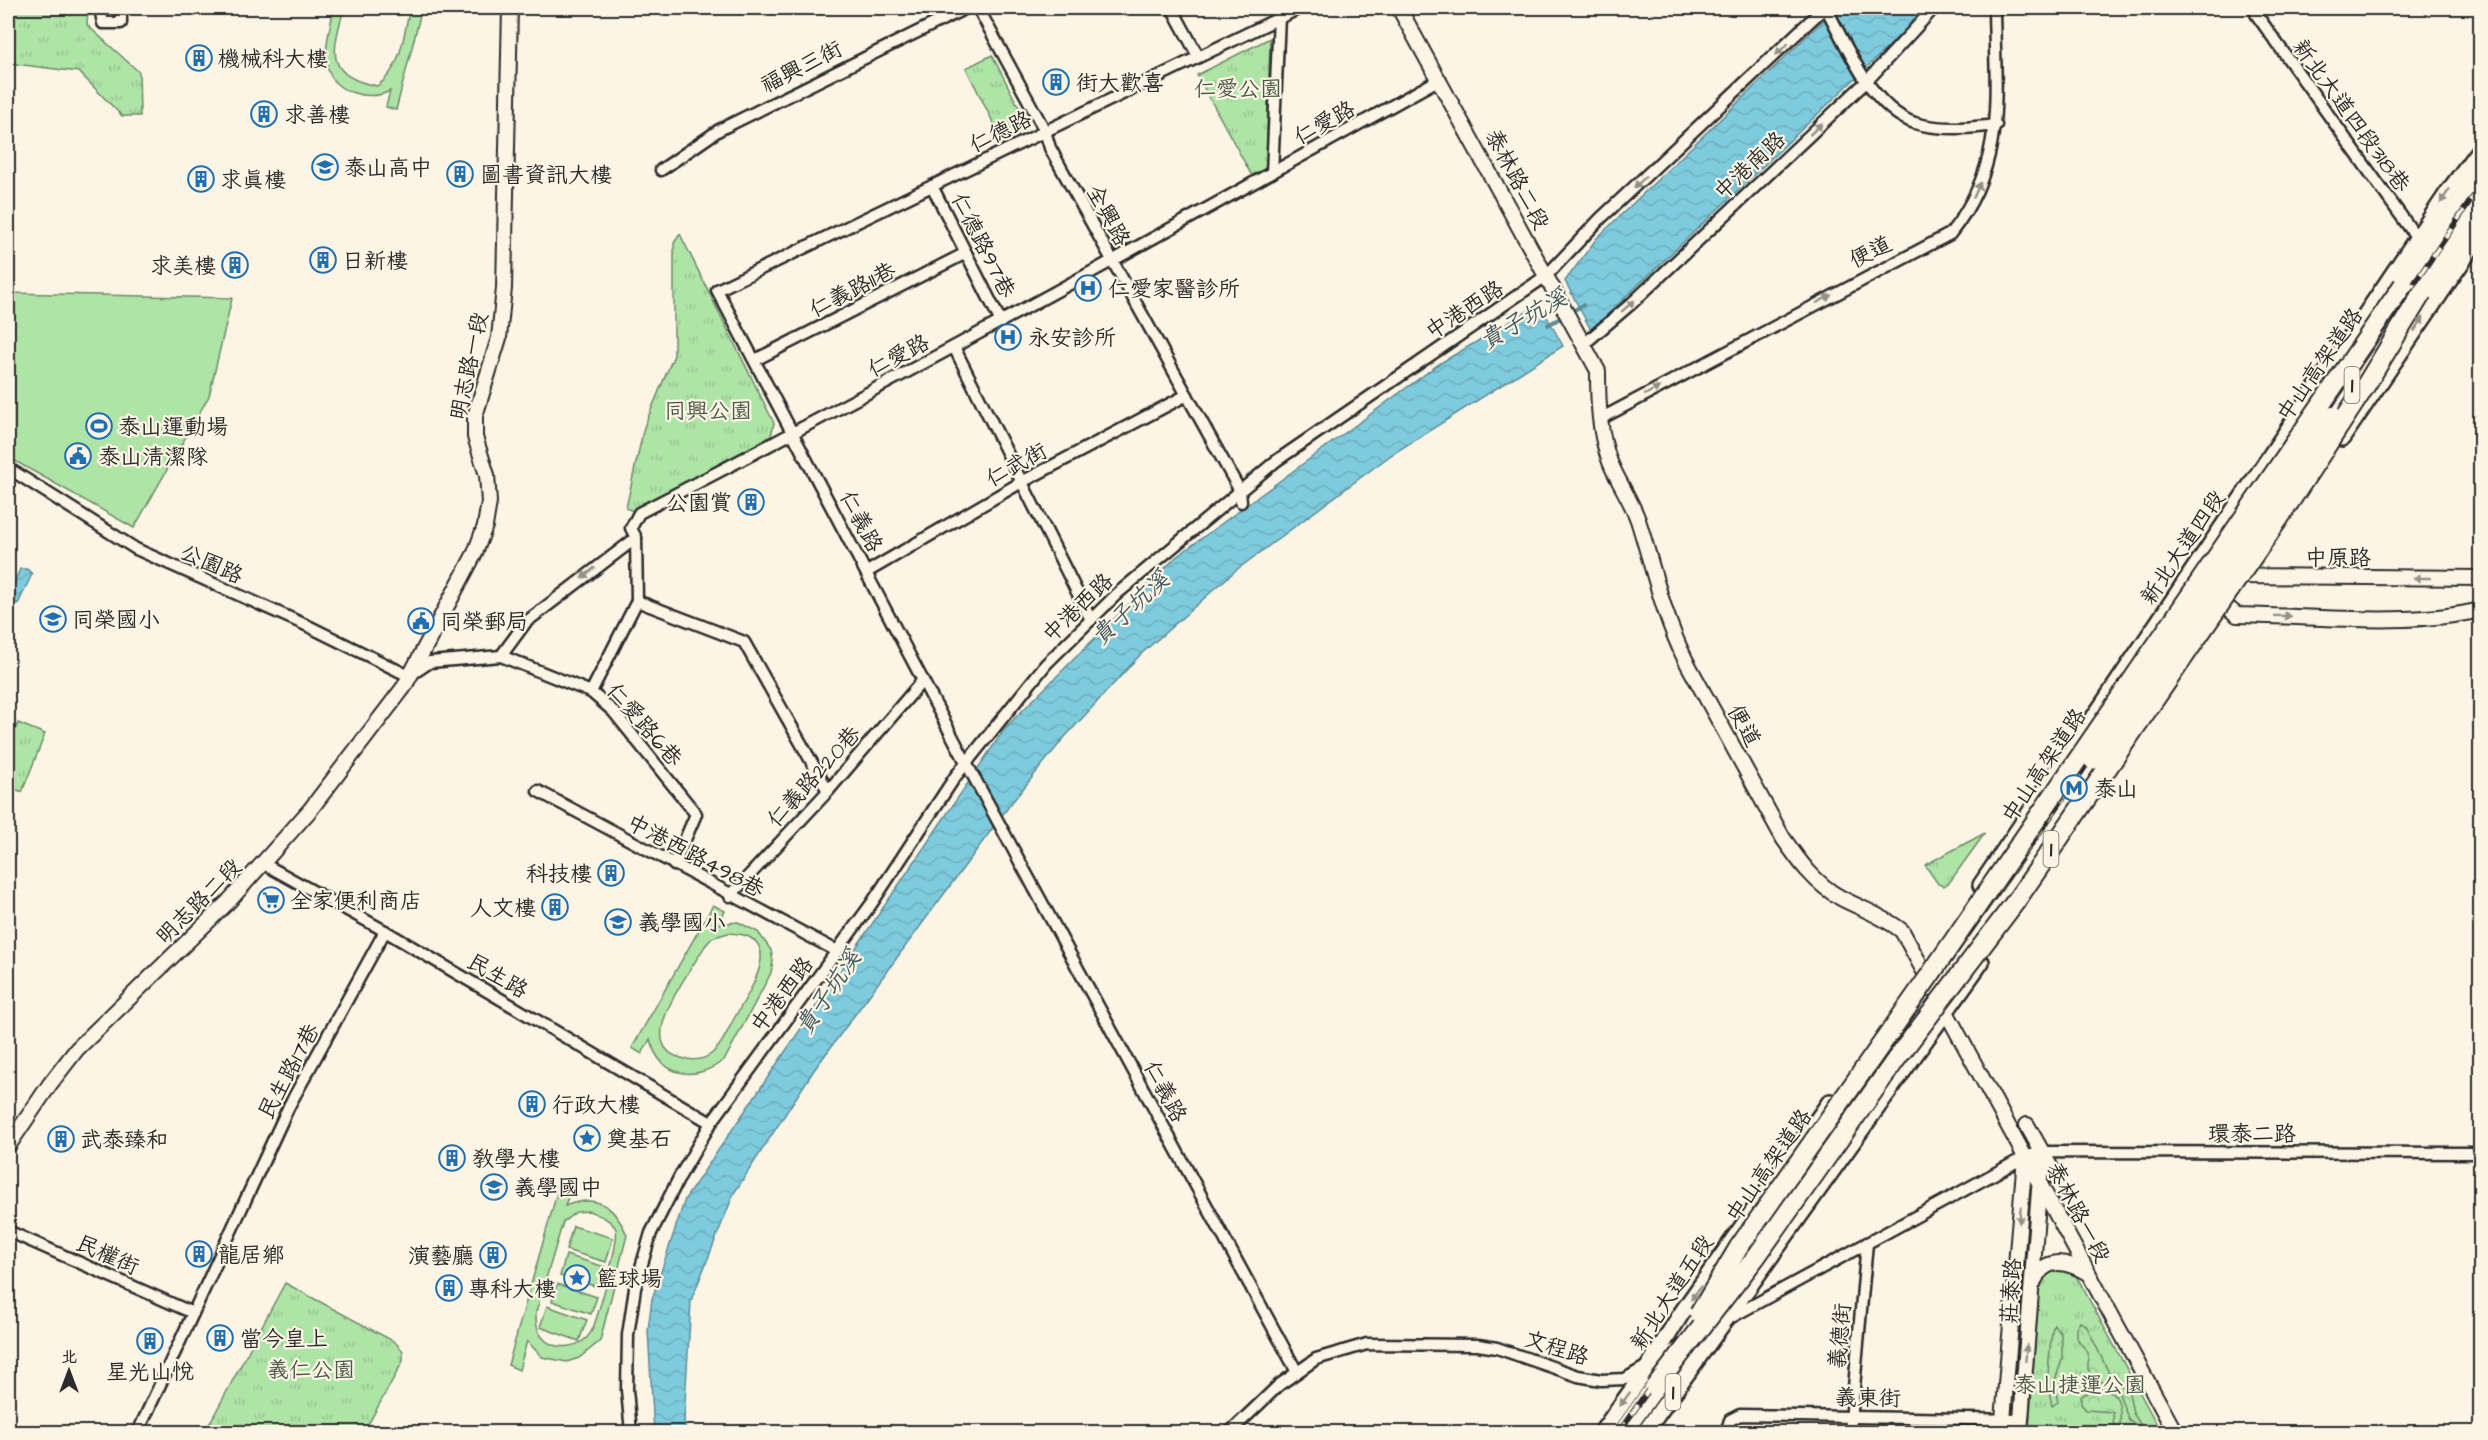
<svg xmlns="http://www.w3.org/2000/svg" width="2488" height="1440" font-family="'Architects Daughter','LXGW WenKai TC',sans-serif">
<defs>
<pattern id="grass-tufts" width="24" height="20" patternUnits="userSpaceOnUse" patternTransform="scale(1.5)"><rect width="24" height="20" fill="#aee4a6"/><path d="M3 7l-1-3M5 7V3M7 7l1-3M15 17l-1-3M17 17v-4M19 17l1-3" fill="none" stroke="#96c48f"/></pattern>
<pattern id="forest-crowns" width="20" height="18" patternUnits="userSpaceOnUse" patternTransform="scale(1.5)"><rect width="20" height="18" fill="#aee4a6"/><path d="M2 6a3 3 0 1 1 6 0M12 15a3 3 0 1 1 6 0" fill="none" stroke="#96c48f"/></pattern>
<pattern id="water-waves" width="16" height="10" patternUnits="userSpaceOnUse" patternTransform="scale(1.5)"><rect width="16" height="10" fill="#7fcbde"/><path d="M0 5q4-4 8 0t8 0" fill="none" stroke="#6eaebf"/></pattern>
</defs>
<rect width="100%" height="100%" fill="#fcf5e5"/>
<filter id="ink" filterUnits="userSpaceOnUse"><feTurbulence type="fractalNoise" baseFrequency=".0167" numOctaves="2"/><feDisplacementMap in="SourceGraphic" scale="12" xChannelSelector="R" yChannelSelector="G"/><feConvolveMatrix kernelMatrix="1 2 1 2 8 2 1 2 1" color-interpolation-filters="sRGB"/></filter>
<g filter="url(#ink)">
<g fill="url(#grass-tufts)" stroke="#6c8868" stroke-width="1.5">
<path d="M8 8H88L87 25 139 72 140 116H122L79 72 8 63Z"/>
<path d="M1270 38 1266 168 1252 176 1197 75Z"/>
<path d="M992 55 1026 121 999 134 966 68Z"/>
<path d="M680 234 774 423 771 436 633 511 626 508 644 427 674 355V243Z"/>
<path d="M18 723 45 734 22 792 8 786V747Z"/>
<path d="M1985 833 1949 883 1943 886 1938 884 1925 865Z"/>
<path d="M2061 1267 2072 1271 2078 1279 2161 1432H2029L2039 1287 2050 1270Z"/>
<path d="M285 1283 395 1342 403 1351V1361L364 1432H205Z"/>
</g>
<g fill="url(#forest-crowns)" stroke="#6c8868" stroke-width="1.5">
<path d="M2080 1322 2086 1325 2109 1373 2129 1393 2133 1413 2142 1427 2129 1421 2118 1391 2091 1376 2088 1369V1353L2076 1337V1329Z"/>
<path d="M2054 1325 2061 1334 2062 1346V1360L2054 1383 2058 1402 2052 1406C2051 1399 2049 1393 2048 1387 2047 1380 2051 1329 2054 1325Z"/>
<path d="M2095 1387C2123 1389 2121 1409 2120 1432H2114L2113 1412 2086 1410 2081 1404V1397Z"/>
</g>
<g fill="#aee4a6" stroke="#6c8868" stroke-width="1.5" fill-rule="evenodd">
<path d="M334 8H344C333 50 323 76 377 86 402 69 403 36 410 8H422L396 110 386 107 390 91C378 97 367 97 354 93 313 82 328 38 334 8Z"/>
<path d="M8 293 232 298 209 396 134 528 8 457Z"/>
<path d="M713 905 725 911 718 924 738 922 758 932 771 950 773 961 771 973 725 1059C696 1083 660 1078 650 1039L642 1054 632 1048ZM728 933C788 934 751 989 736 1015 729 1027 723 1045 711 1054 702 1061 692 1061 681 1058 631 1045 692 969 705 946L712 938Z"/>
<path d="M561 1179 573 1183 565 1206C598 1193 614 1206 627 1235L600 1341 579 1358 567 1362 542 1357 527 1341 519 1370 508 1365ZM589 1211C598 1215 611 1219 616 1229 620 1239 597 1321 591 1332 582 1348 555 1352 543 1338 536 1330 536 1322 536 1312L563 1222 576 1212Z"/>
<path d="M573 1226 613 1238 606 1262 566 1250Z"/>
<path d="M566 1255 605 1267 599 1287 560 1276Z"/>
<path d="M557 1284 597 1297 591 1314 552 1301Z"/>
<path d="M547 1306 587 1320 579 1341 540 1327Z"/>
</g>
<g fill="url(#water-waves)" stroke="#5d8b96" stroke-width="1.5">
<path d="M1836 8H1923L1909 27 1591 330 1565 281 1597 238Z"/>
<path d="M1540 304 1563 346 1391 455 1235 571 1141 654 1064 738 1009 806 814 1070 734 1193 691 1301 684 1420 686 1432H654L648 1330 652 1299 685 1199 1006 727 1176 557 1439 364Z"/>
<path d="M20 569H27L32 574 18 604 8 597Z"/>
</g>
<g fill="none" stroke-linecap="round" stroke-linejoin="round">
<path stroke="#5d8b96" stroke-width="4" d="M1548 325 1583 305"/>
<g stroke="#2b2b2b" stroke-width="15">
<g id="street">
<path d="M100 8 103 23H121V8"/>
<path d="M978 8 1045 131 1050 148 1240 491 1241 502"/>
<path d="M1172 8 1198 56"/>
<path d="M1826 8C1847 46 1874 116 1922 125 1947 130 1971 128 1996 125"/>
<path d="M2256 14 2417 238"/>
<path d="M661 170 719 130 966 8"/>
<path d="M1272 173 1279 17"/>
<path d="M932 186 1001 322"/>
<path d="M1584 344 1632 303 1866 82 1934 8"/>
<path d="M954 347 1091 620"/>
<path d="M755 360 966 253"/>
<path d="M1600 419 1950 234C2007 163 1995 93 1994 8"/>
<path d="M8 468 136 549 308 626 409 676 430 662 501 656 591 692 613 711 696 814 674 865"/>
<path d="M867 572 1020 483 1187 395"/>
<path d="M637 601 744 642 828 791"/>
<path d="M501 656 526 622 636 538"/>
<path d="M591 692 637 601 636 538 631 528 639 513C909 374 1175 227 1440 79"/>
<path d="M538 791 837 951"/>
<path d="M264 864 385 931 711 1123"/>
<path d="M730 896 828 791 923 680"/>
<path d="M8 1231 193 1313"/>
<path d="M1728 1319 2025 1157 2042 1152 2480 1153"/>
<path d="M1297 1372 970 770 717 290 1300 8"/>
<path d="M138 1432 289 1106 385 931"/>
<path d="M631 1432 627 1390 628 1335 635 1288 651 1233 680 1176 711 1123 872 903 955 777 1046 664 1118 593 1276 461 1546 276 1600 219 1824 8"/>
<path d="M1230 1432 1279 1385 1316 1359 1367 1344 1478 1345 1497 1348 1578 1376 1601 1380 1625 1379 1681 1346"/>
<path d="M1726 1432 1730 1420 1740 1415 2021 1420"/>
<path d="M1850 1432 1867 1243"/>
</g>
</g>
<g stroke="#2b2b2b" stroke-width="18">
<g id="secondary">
<path d="M1399 8 1598 371C1598 402 1599 433 1610 462 1618 482 1631 500 1638 520 1653 567 1663 615 1685 659L1783 838C1799 861 1815 884 1841 898 1862 909 1883 916 1902 931L2175 1432"/>
<path d="M2234 576 2480 578"/>
<path d="M2227 607 2237 615C2310 616 2411 627 2480 610"/>
<path d="M2027 1125 2056 1177"/>
<path d="M8 1146 50 1084 77 1049 229 901 310 810 404 687 475 553 485 526 489 502 487 475 475 437V416L499 338 504 288 510 8"/>
<path d="M2033 1284C2044 1255 2066 1261 2088 1273"/>
<path d="M2002 1432 2025 1157"/>
<path d="M2020 1432 2042 1152"/>
</g>
</g>
<g stroke="#2b2b2b" stroke-width="20">
<g id="primary">
<path d="M2427 272 2480 193"/>
<path d="M2324 424 2410 297"/>
<path d="M2342 438 2480 235"/>
<path d="M1981 885 2449 191 2480 149"/>
<path d="M1602 1432 1649 1366 1681 1314 1830 1102"/>
<path d="M1645 1432 1981 962"/>
</g>
</g>
<g stroke="#2b2b2b" stroke-width="22">
<g id="highway">
<path d="M2422 293 2480 211"/>
<path d="M2395 297 2480 175"/>
<path d="M1945 1011V974L2093 760"/>
<path d="M1623 1432 1655 1387"/>
</g>
</g>
<use href="#street" stroke="#fcf5e5" stroke-width="10"/>
<use href="#secondary" stroke="#fcf5e5" stroke-width="14"/>
<use href="#primary" stroke="#fcf5e5" stroke-width="15"/>
<use href="#highway" stroke="#fcf5e5" stroke-width="18"/>
<g stroke="#2b2b2b" stroke-width="6">
<path id="rail" d="M1619 1432 2072 786 2480 187"/>
</g>
<use href="#rail" stroke="#fcf5e5" stroke-width="4" stroke-dasharray="11" stroke-linecap="butt"/>
<g stroke="#2b2b2b" stroke-width="22" stroke-linecap="butt">
<g id="highway-bridge">
<path d="M2093 760 2261 514 2333 416"/>
<path d="M1699 1314 1739 1247 1930 975 2403 285"/>
<path d="M1655 1387 1756 1257 1897 1058 2016 901 2278 520 2361 393 2422 293"/>
</g>
</g>
<use href="#highway-bridge" stroke="#fcf5e5" stroke-width="18"/>
</g>
<defs><path id="oneway-solid" d="M-6-.8H1V-3.2L6.5 0L1 3.2V.8H-6Z" transform="scale(1.5)"/></defs>
<g fill="#949088">
<use href="#oneway-solid" transform="translate(1782 49) rotate(137)"/>
<use href="#oneway-solid" transform="translate(1816 129) rotate(-43)"/>
<use href="#oneway-solid" transform="translate(1640 182) rotate(137)"/>
<use href="#oneway-solid" transform="translate(1977 190) rotate(-65)"/>
<use href="#oneway-solid" transform="translate(2445 196) rotate(124)"/>
<use href="#oneway-solid" transform="translate(1824 299) rotate(-28)"/>
<use href="#oneway-solid" transform="translate(1628 306) rotate(-41)"/>
<use href="#oneway-solid" transform="translate(2419 324) rotate(-56)"/>
<use href="#oneway-solid" transform="translate(1652 391) rotate(-28)"/>
<use href="#oneway-solid" transform="translate(588 573) rotate(142)"/>
<use href="#oneway-solid" transform="translate(2422 578) rotate(-180)"/>
<use href="#oneway-solid" transform="translate(2283 616) rotate(1)"/>
<use href="#oneway-solid" transform="translate(2020 1215) rotate(95)"/>
<use href="#oneway-solid" transform="translate(1696 1293) rotate(125)"/>
<use href="#oneway-solid" transform="translate(2026 1353) rotate(-86)"/>
<use href="#oneway-solid" transform="translate(1625 1399) rotate(126)"/>
</g>
</g>
<defs>
<g id="building-ring" transform="scale(1.35)"><circle r="9.5" fill="#fcf5e5" stroke="#1f6fb2" stroke-width="1.5"/><path d="M-4-6H4V6H1V3H-1V6H-4ZM-2.5-4.3h1.7v1.8h-1.7ZM.8-4.3h1.7v1.8H.8ZM-2.5-1h1.7V.8h-1.7ZM.8-1h1.7V.8H.8Z" fill="#1f6fb2"/></g>
<g id="school-ring" transform="scale(1.35)"><circle r="9.5" fill="#fcf5e5" stroke="#1f6fb2" stroke-width="1.5"/><path d="M0-5L7-2L0 1L-7-2ZM-4 1L0 2.5L4 1V4Q0 6-4 4Z" fill="#1f6fb2"/></g>
<g id="hospital-ring" transform="scale(1.35)"><circle r="9.5" fill="#fcf5e5" stroke="#1f6fb2" stroke-width="1.5"/><path d="M-5-5h3v3.5h4V-5h3V5h-3V1.5h-4V5h-3Z" fill="#1f6fb2"/></g>
<g id="stadium-ring" transform="scale(1.35)"><circle r="9.5" fill="#fcf5e5" stroke="#1f6fb2" stroke-width="1.5"/><path d="M0-5a6.5 5 0 1 0 0 10a6.5 5 0 1 0 0-10ZM-3.5-1.8h7v3.6h-7Z" fill="#1f6fb2"/></g>
<g id="civic-ring" transform="scale(1.35)"><circle r="9.5" fill="#fcf5e5" stroke="#1f6fb2" stroke-width="1.5"/><path d="M-.6-6.5H3V-4.5H.6V-3L4-1V1h2V6H-6V1h2V-1L-.6-3ZM-1.2 2.5V6h2.4V2.5Z" fill="#1f6fb2"/></g>
<g id="metro-ring" transform="scale(1.35)"><circle r="9.5" fill="#fcf5e5" stroke="#1f6fb2" stroke-width="1.5"/><path d="M-5.5 5V-5H-3L0 0L3-5H5.5V5H3V-.5L0 4L-3-.5V5Z" fill="#1f6fb2"/></g>
<g id="supermarket-ring" transform="scale(1.35)"><circle r="9.5" fill="#fcf5e5" stroke="#1f6fb2" stroke-width="1.5"/><path d="M-6-5.5h2.5l.6 2H6L4.5 2H-2.5L-4.4-4H-6ZM-1.5 3.2a1.3 1.3 0 1 0 .1 0ZM3 3.2a1.3 1.3 0 1 0 .1 0Z" fill="#1f6fb2"/></g>
<g id="sight-ring" transform="scale(1.35)"><circle r="9.5" fill="#fcf5e5" stroke="#1f6fb2" stroke-width="1.5"/><path d="M0-6L1.8-2.2L6-1.7L2.9 1.2L3.7 5.4L0 3.3L-3.7 5.4L-2.9 1.2L-6-1.7L-1.8-2.2Z" fill="#1f6fb2"/></g>
</defs>
<g fill-rule="evenodd">
<use href="#building-ring" x="199" y="58"/>
<use href="#building-ring" x="1056" y="82"/>
<use href="#building-ring" x="264" y="114"/>
<use href="#school-ring" x="325" y="167"/>
<use href="#building-ring" x="460" y="174"/>
<use href="#building-ring" x="201" y="179"/>
<use href="#building-ring" x="323" y="260"/>
<use href="#building-ring" x="235" y="265"/>
<use href="#hospital-ring" x="1088" y="288"/>
<use href="#hospital-ring" x="1008" y="337"/>
<use href="#stadium-ring" x="99" y="426"/>
<use href="#civic-ring" x="78" y="456"/>
<use href="#building-ring" x="751" y="502"/>
<use href="#school-ring" x="53" y="619"/>
<use href="#civic-ring" x="421" y="621"/>
<use href="#metro-ring" x="2074" y="788"/>
<use href="#building-ring" x="611" y="873"/>
<use href="#supermarket-ring" x="271" y="900"/>
<use href="#building-ring" x="555" y="907"/>
<use href="#school-ring" x="618" y="922"/>
<use href="#building-ring" x="532" y="1104"/>
<use href="#sight-ring" x="587" y="1138"/>
<use href="#building-ring" x="61" y="1139"/>
<use href="#building-ring" x="452" y="1158"/>
<use href="#school-ring" x="494" y="1187"/>
<use href="#building-ring" x="199" y="1254"/>
<use href="#building-ring" x="493" y="1255"/>
<use href="#sight-ring" x="577" y="1278"/>
<use href="#building-ring" x="449" y="1288"/>
<use href="#building-ring" x="220" y="1338"/>
<use href="#building-ring" x="150" y="1341"/>
</g>
<g text-anchor="middle" stroke-width="4.5" stroke-linejoin="round" paint-order="stroke">
<g fill="#fcf5e5" stroke="#6a6863" stroke-width="1.5">
<rect x="2344.5" y="367" width="15" height="36" rx="4.5"/>
<rect x="2043.5" y="831" width="15" height="36" rx="4.5"/>
<rect x="1665.5" y="1374" width="15" height="36" rx="4.5"/>
</g>
<g font-size="21" font-weight="bold" fill="#2b2b2b">
<text x="2352" y="392">1</text>
<text x="2051" y="856">1</text>
<text x="1673" y="1399">1</text>
</g>
<g font-size="22" fill="#2b2b2b" stroke="#fcf5e5" text-anchor="start">
<text x="218" y="66">機械科大樓</text>
<text x="1076" y="90">街大歡喜</text>
<text x="284" y="122">求善樓</text>
<text x="344" y="175">泰山高中</text>
<text x="480" y="182">圖書資訊大樓</text>
<text x="220" y="187">求真樓</text>
<text x="342" y="268">日新樓</text>
<text x="216" y="273" text-anchor="end">求美樓</text>
<text x="1108" y="296">仁愛家醫診所</text>
<text x="1028" y="345">永安診所</text>
<text x="118" y="434">泰山運動場</text>
<text x="98" y="464">泰山清潔隊</text>
<text x="732" y="510" text-anchor="end">公園賞</text>
<text x="72" y="627">同榮國小</text>
<text x="440" y="629">同榮郵局</text>
<text x="2094" y="796">泰山</text>
<text x="592" y="881" text-anchor="end">科技樓</text>
<text x="290" y="908">全家便利商店</text>
<text x="536" y="915" text-anchor="end">人文樓</text>
<text x="638" y="930">義學國小</text>
<text x="552" y="1112">行政大樓</text>
<text x="606" y="1146">奠基石</text>
<text x="80" y="1147">武泰臻和</text>
<text x="472" y="1166">教學大樓</text>
<text x="514" y="1195">義學國中</text>
<text x="218" y="1262">龍居鄉</text>
<text x="474" y="1263" text-anchor="end">演藝廳</text>
<text x="596" y="1286">籃球場</text>
<text x="468" y="1296">專科大樓</text>
<text x="240" y="1346">當今皇上</text>
<text x="150" y="1379" text-anchor="middle">星光山悅</text>
</g>
<g font-size="22" fill="#2b2b2b" stroke="#fcf5e5">
<text transform="translate(801 66) rotate(-27)" y="8">福興三街</text>
<text transform="translate(2352 115) rotate(54)" y="8">新北大道四段318巷</text>
<text transform="translate(1324 122) rotate(-29)" y="8">仁愛路</text>
<text transform="translate(1000 131) rotate(-26)" y="8">仁德路</text>
<text transform="translate(1749 165) rotate(-43)" y="8">中港南路</text>
<text transform="translate(1518 179) rotate(62)" y="8">泰林路二段</text>
<text transform="translate(1109 215) rotate(61)" y="8">全興路</text>
<text transform="translate(984 245) rotate(63)" y="8">仁德路97巷</text>
<text transform="translate(1870 251) rotate(-27)" y="8">便道</text>
<text transform="translate(852 289) rotate(-27)" y="8">仁義路11巷</text>
<text transform="translate(1464 309) rotate(-33)" y="8">中港西路</text>
<text transform="translate(898 355) rotate(-28)" y="8">仁愛路</text>
<text transform="translate(2319 364) rotate(-55)" y="8">中山高架道路</text>
<text transform="translate(468 366) rotate(-78)" y="8">明志路一段</text>
<text transform="translate(1016 464) rotate(-29)" y="8">仁武街</text>
<text transform="translate(862 521) rotate(62)" y="8">仁義路</text>
<text transform="translate(2182 547) rotate(-56)" y="8">新北大道四段</text>
<text x="2338" y="565">中原路</text>
<text transform="translate(212 563) rotate(24)" y="8">公園路</text>
<text transform="translate(1077 607) rotate(-44)" y="8">中港西路</text>
<text transform="translate(645 724) rotate(49)" y="8">仁愛路6巷</text>
<text transform="translate(1745 725) rotate(61)" y="8">便道</text>
<text transform="translate(2043 765) rotate(-56)" y="8">中山高架道路</text>
<text transform="translate(813 776) rotate(-48)" y="8">仁義路220巷</text>
<text transform="translate(696 855) rotate(28)" y="8">中港西路498巷</text>
<text transform="translate(198 901) rotate(-45)" y="8">明志路二段</text>
<text transform="translate(498 975) rotate(30)" y="8">民生路</text>
<text transform="translate(781 994) rotate(-53)" y="8">中港西路</text>
<text transform="translate(288 1071) rotate(-62)" y="8">民生路17巷</text>
<text transform="translate(1166 1091) rotate(62)" y="8">仁義路</text>
<text x="2252" y="1141">環泰二路</text>
<text transform="translate(1768 1165) rotate(-55)" y="8">中山高架道路</text>
<text transform="translate(2079 1212) rotate(62)" y="8">泰林路一段</text>
<text transform="translate(108 1254) rotate(24)" y="8">民權街</text>
<text transform="translate(2010 1291) rotate(-86)" y="8">莊泰路</text>
<text transform="translate(1671 1292) rotate(-57)" y="8">新北大道五段</text>
<text transform="translate(1839 1336) rotate(-85)" y="8">義德街</text>
<text transform="translate(1557 1347) rotate(18)" y="8">文程路</text>
<text transform="translate(1868 1397) rotate(1)" y="8">義東街</text>
</g>
<g font-size="22" fill="#4c594a" stroke="#fcf5e5">
<text x="1238" y="96">仁愛公園</text>
<text x="708" y="418">同興公園</text>
<text x="311" y="1377">義仁公園</text>
<text x="2080" y="1392">泰山捷運公園</text>
</g>
<g font-size="24" font-style="italic" fill="#445b61" stroke="#fcf5e5">
<text transform="translate(1523 319) rotate(-30)" y="8">貴子坑溪</text>
<text transform="translate(1130 608) rotate(-43)" y="8">貴子坑溪</text>
<text transform="translate(828 992) rotate(-56)" y="8">貴子坑溪</text>
</g>
</g>
<rect width="2488" height="1440" fill="none" stroke="#fcf5e5" stroke-width="30"/>
<rect x="15" y="15" width="2458" height="1410" fill="none" stroke="#2b2b2b" stroke-width="2" filter="url(#ink)"/>
<g transform="translate(69 1371)" stroke="#fcf5e5" stroke-width="4.5" paint-order="stroke">
<path d="M0-4.5L10 22L0 15L-10 22Z" fill="#2b2b2b"/>
<text y="-9" font-size="16" font-weight="bold" text-anchor="middle" fill="#2b2b2b">北</text>
</g>
</svg>
